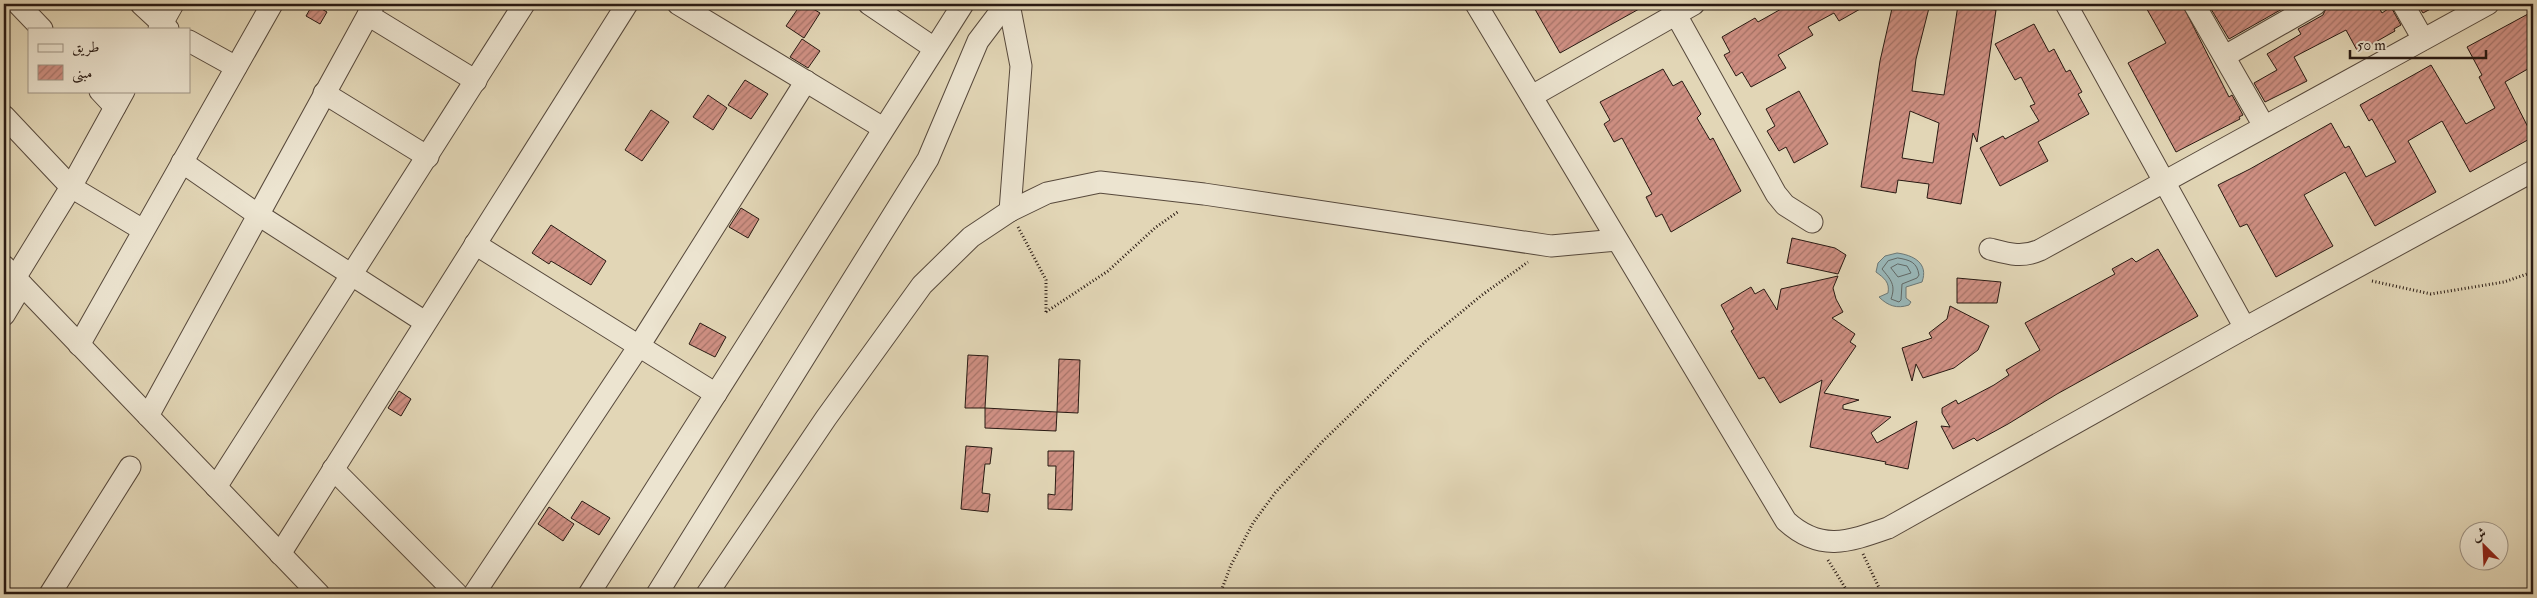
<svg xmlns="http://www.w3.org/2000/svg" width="2537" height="598" font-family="'IM FELL Double Pica',Amiri,serif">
<defs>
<pattern id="building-hatch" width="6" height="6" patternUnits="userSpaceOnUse" patternTransform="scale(1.25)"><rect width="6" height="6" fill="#ce8f82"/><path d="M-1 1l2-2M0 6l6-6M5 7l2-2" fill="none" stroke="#a77469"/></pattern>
</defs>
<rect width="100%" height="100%" fill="#e2d6b6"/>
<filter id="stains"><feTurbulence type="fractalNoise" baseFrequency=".004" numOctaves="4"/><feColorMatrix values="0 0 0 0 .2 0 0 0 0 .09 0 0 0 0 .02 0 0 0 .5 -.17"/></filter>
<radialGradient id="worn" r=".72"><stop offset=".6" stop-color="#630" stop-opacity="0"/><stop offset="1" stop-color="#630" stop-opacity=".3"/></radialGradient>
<path fill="#99b7b8" stroke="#6c7876" d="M1897 253C1913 255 1929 263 1922 282L1906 287V298L1911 302 1909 305C1897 309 1888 306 1879 297L1888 293C1890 282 1884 278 1876 272L1878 263 1885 256Z"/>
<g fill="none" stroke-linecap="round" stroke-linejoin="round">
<g stroke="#616866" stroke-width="1">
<path d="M1898 258C1910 260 1917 262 1919 275L1917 278 1902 284 1901 300 1899 302 1891 299C1896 285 1891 280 1882 269L1888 261Z"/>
<path d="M1898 264 1907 266 1911 273 1898 277 1891 268Z"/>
</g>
</g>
<g fill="url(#building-hatch)" stroke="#291a13" fill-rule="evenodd">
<path d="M313 4 327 12 320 24 306 16Z"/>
<path d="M801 4H805L820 13 804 38 786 26Z"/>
<path d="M1532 4H1648L1560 53Z"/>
<path d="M1790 4H1869L1839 21 1834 13 1808 27 1813 35 1778 55 1786 68 1751 87 1742 72 1736 76 1724 55 1730 52 1722 37 1755 18 1758 22Z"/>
<path d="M1893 4H1930L1916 59 1912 91 1944 95 1958 5 1996 10 1977 142 1973 133 1961 204 1927 198 1929 184 1898 180 1896 193 1861 187 1880 61ZM1910 111 1939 123 1933 163 1902 158Z"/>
<path d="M2144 4H2182L2229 97 2232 95 2243 115 2239 117 2240 119 2176 152 2128 63 2166 43Z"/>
<path d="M2208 4H2291L2229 39Z"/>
<path d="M2328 4H2377L2382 13 2391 7 2401 25 2394 29 2395 31 2358 52 2346 30 2294 57 2307 81 2265 102 2254 83 2277 70 2267 54 2301 34 2298 29 2323 15Z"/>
<path d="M2417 4H2440L2423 13Z"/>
<path d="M2528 14 2533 23V66L2505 82 2533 137 2470 172 2442 121 2408 141 2436 192 2375 226 2345 172 2304 195 2333 246 2276 277 2247 224 2240 227 2218 185 2250 169 2331 123 2345 148 2349 146 2366 177 2396 162 2372 119 2369 121 2360 105 2431 65 2466 124 2495 108 2479 77 2482 75 2467 47Z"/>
<path d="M2034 24 2049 52 2054 49 2066 72 2070 70 2082 92 2078 94 2089 114 2038 142 2048 161 2000 186 1980 148 2003 136 2005 139 2039 121 2030 106 2035 104 2021 77 2015 80 1995 44Z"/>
<path d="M802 39 820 51 808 68 790 57Z"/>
<path d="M1663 69 1673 86 1682 81 1701 114 1697 118 1710 140 1713 138 1741 191 1671 232 1662 214 1656 217 1646 197 1652 194 1622 138 1614 142 1604 124 1610 120 1600 102Z"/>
<path d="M745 80 768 94 751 119 728 105Z"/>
<path d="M1799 91 1828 144 1794 163 1786 147 1779 151 1767 131 1775 126 1766 109Z"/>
<path d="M708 95 727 108 713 130 693 117Z"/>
<path d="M651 110 669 122 642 161 625 150Z"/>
<path d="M741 208 759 219 748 238 729 227Z"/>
<path d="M551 225 606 261 591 285 551 261 549 264 532 253Z"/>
<path d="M1792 238 1835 248 1846 255 1838 274 1787 263Z"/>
<path d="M2158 249 2198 316 2057 394 2008 424 1977 441 1974 438 1953 449 1941 426 1950 427 1942 413V408L1956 400 1958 404 1994 385 2009 375 2006 370 2040 350 2025 323 2115 274 2112 269 2132 258 2136 262Z"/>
<path d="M1838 276 1833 288 1836 299 1843 312 1832 318 1855 334 1850 342 1856 346 1824 393 1859 400 1843 405V409L1891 417 1871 433 1877 443 1917 421 1908 469 1885 464 1886 462 1810 447 1822 380 1780 403 1764 377 1759 379 1731 331 1734 329 1721 305 1751 287 1755 294 1764 289 1777 310 1781 289Z"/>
<path d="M1957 278 2001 282 1997 303H1957Z"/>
<path d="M1950 306 1989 326 1978 350 1954 368 1923 378 1916 364 1912 381 1902 348 1932 338 1929 333 1947 319Z"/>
<path d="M700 323 726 337 715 357 689 344Z"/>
<path d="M968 355 988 356 985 408H965Z"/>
<path d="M1059 359 1080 360 1078 413 1057 412Z"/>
<path d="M399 391 411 399 401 416 388 408Z"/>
<path d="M985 408 1057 412 1056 431 985 428Z"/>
<path d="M966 446 992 448 990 464H985L982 493 990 494 988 512 961 509Z"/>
<path d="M1048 451H1074L1072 510 1048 509V494L1055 495 1056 466H1048Z"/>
<path d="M582 501 610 518 599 535 571 518Z"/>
<path d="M549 507 574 524 563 541 538 524Z"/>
</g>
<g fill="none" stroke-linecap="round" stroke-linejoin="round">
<g stroke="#57493c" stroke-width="23">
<g id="minor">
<path d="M18 4 42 29"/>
<path d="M141 4 168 29"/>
<path d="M678 4 883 128"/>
<path d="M869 4 934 48"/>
<path d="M1009 4 1021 66 1010 211"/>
<path d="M1476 4 1786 521C1820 552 1848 542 1888 528L2245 328 2533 171"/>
<path d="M1670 4 1776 194 1785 205 1812 222"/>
<path d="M2066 4 2245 328"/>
<path d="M2194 4 2264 126"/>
<path d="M2403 4 2423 39"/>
<path d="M368 15 476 81"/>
<path d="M159 29 173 4"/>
<path d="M189 41 236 67"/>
<path d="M2225 56 2316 4"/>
<path d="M100 91 115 107"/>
<path d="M324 93 428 157"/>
<path d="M1532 96 1694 4"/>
<path d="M4 116 71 187 143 230"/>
<path d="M182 162 257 214 425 322"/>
<path d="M475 244 716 394"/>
<path d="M1990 249C2009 254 2022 258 2040 250L2488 4"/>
<path d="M4 266 319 594"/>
<path d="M15 278 71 187 124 91"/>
<path d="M4 315 22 285"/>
<path d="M79 345 272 4"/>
<path d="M148 416 374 4"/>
<path d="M333 469 457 594"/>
<path d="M216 487 524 4"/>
<path d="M280 554 627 4"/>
<path d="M50 594 130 467"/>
<path d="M474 594 639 346 806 81"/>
<path d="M589 594 963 4"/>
<path d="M657 594 928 159 978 41 1006 4"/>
<path d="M707 594 826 418 922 285 971 237 1010 211 1047 193 1100 182 1204 194 1551 246 1617 240"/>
</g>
</g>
<g stroke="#291a13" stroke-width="3" stroke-dasharray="1 2.5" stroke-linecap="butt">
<path d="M1018 227 1046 280V312"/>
<path d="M2372 281 2431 294 2504 282 2533 272"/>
<path d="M1046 312 1108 271 1156 227 1179 211"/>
<path d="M1863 554 1882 594"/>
<path d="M1828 560 1849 594"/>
<path d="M1220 594 1231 565 1253 523 1275 493 1323 441 1426 341 1482 295 1528 262"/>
</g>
<use href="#minor" stroke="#ece4d0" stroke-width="21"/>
</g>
<rect width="2537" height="598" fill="none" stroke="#e2d6b6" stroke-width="20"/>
<rect x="5" y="5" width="2527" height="588" fill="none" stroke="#291a13" stroke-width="2.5"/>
<rect x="10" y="10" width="2517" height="578" fill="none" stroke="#291a13"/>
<rect x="28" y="28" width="162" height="65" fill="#ece4d0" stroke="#9e9384"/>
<rect x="38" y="44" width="25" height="8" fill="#ece4d0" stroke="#9e9384"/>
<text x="72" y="52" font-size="15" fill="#291a13">طريق</text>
<rect x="38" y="65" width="25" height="15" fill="url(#building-hatch)" stroke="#9e9384"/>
<text x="72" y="78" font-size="15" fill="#291a13">مبنى</text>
<g transform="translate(2484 546) rotate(336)"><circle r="24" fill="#ece4d0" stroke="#9e9384"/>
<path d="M0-4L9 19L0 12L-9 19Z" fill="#8f2418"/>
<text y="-8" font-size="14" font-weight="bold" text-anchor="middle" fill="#291a13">ش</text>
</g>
<path d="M2350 50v8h136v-8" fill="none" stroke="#291a13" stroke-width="2.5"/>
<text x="2357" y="50" font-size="15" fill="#291a13" stroke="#ece4d0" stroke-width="4" paint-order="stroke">50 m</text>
<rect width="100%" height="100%" filter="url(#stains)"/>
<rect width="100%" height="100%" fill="url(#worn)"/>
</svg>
